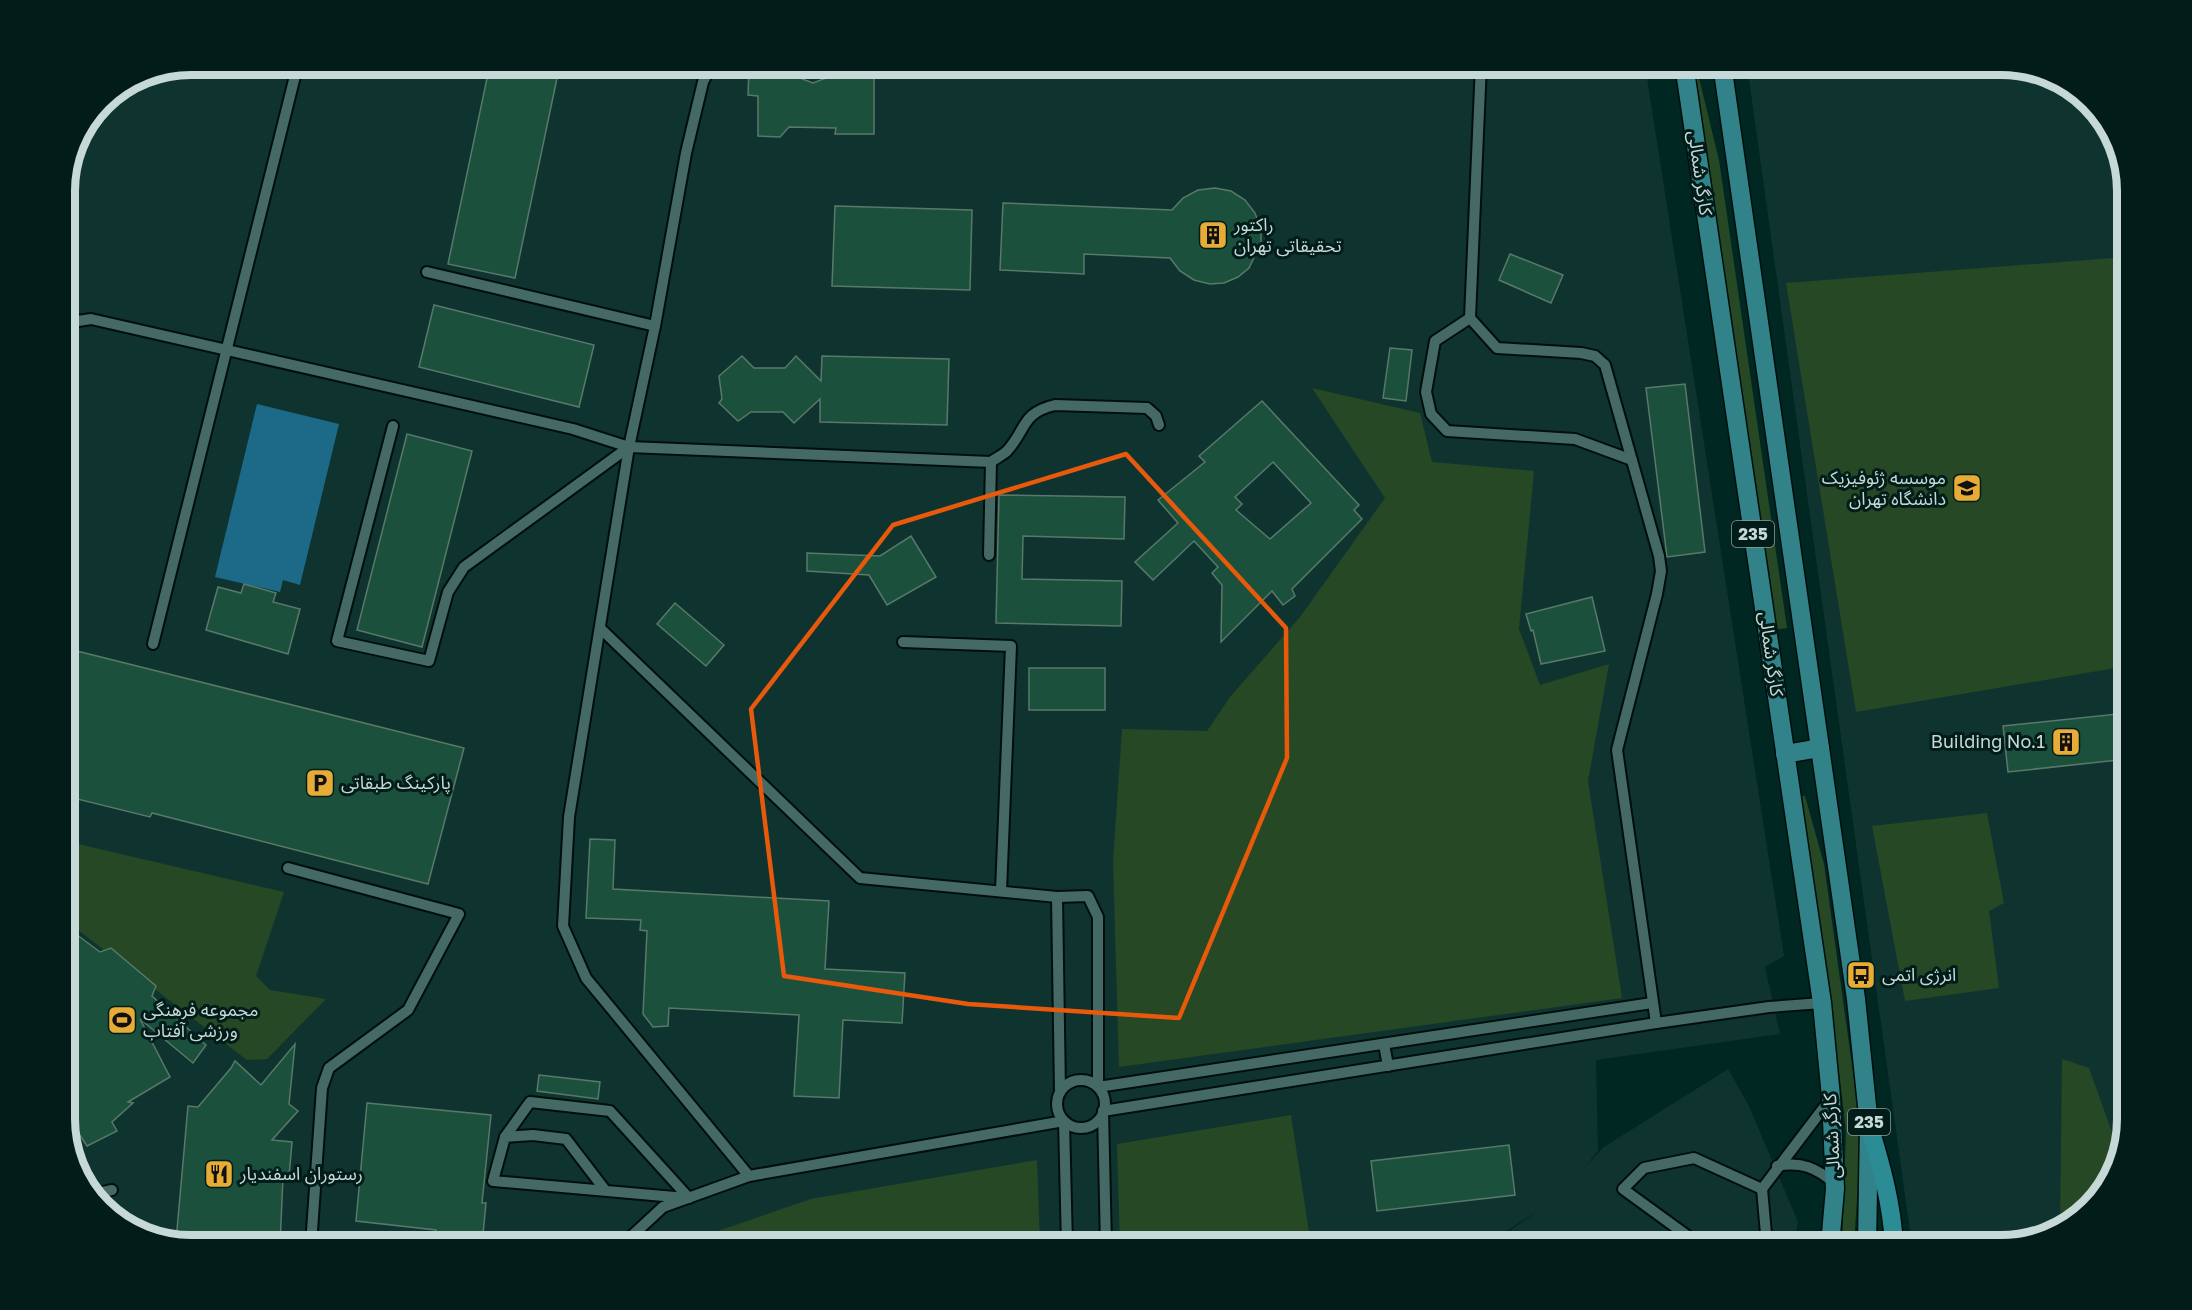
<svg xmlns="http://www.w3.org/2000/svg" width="2192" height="1310" font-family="'Golos Text','Noto Sans Arabic',sans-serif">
<rect width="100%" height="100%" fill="#012723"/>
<g fill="#0f3430">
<path d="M191 64 1645 65 1784 956 1765 967 1780 1034 1596 1060 1598 1151 1582 1170 1604 1147 1728 1069 1749 1106 1798 1222 1794 1245H1490L1542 1208 1485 1245H191L127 1228 82 1183 65 1127V183L74 142 102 101 143 74Z"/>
<path d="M1747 65H2001L2065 82 2110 127 2127 183V1119L2110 1183 2064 1229 2001 1245H1912Z"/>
</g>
<g fill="#264825">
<path d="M1694 70 1700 82 1719 160 1787 628 1773 630 1693 88Z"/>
<path d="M2127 257V666L1856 712 1786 283Z"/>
<path d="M1312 388 1420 413 1432 462 1534 471 1519 629 1540 685 1609 664 1588 781 1622 998 1119 1067 1113 861 1122 729 1207 731 1230 697 1300 617 1385 498Z"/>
<path d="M1801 796H1805L1824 864 1856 1094 1860 1152 1854 1245H1842L1846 1133 1842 1096Z"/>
<path d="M1987 813 2004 903 1989 911 1999 988 1905 1001 1872 826Z"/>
<path d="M65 841 284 892 256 976 270 990 326 999 267 1059 247 1060 65 920Z"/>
<path d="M2062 1059 2089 1068 2119 1152 2110 1183 2064 1229 2060 1230Z"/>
<path d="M1291 1115 1311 1245H1120L1117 1144Z"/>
<path d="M1037 1160 1040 1245H677L811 1199Z"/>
</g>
<path fill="#1c6a87" d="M257 404 339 424 300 585 283 580 280 592 215 577Z"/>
<g fill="#1b513c" stroke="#59786a" stroke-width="1.5" fill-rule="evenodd">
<path d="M490 64H560L515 278 448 264Z"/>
<path d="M761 64H795L802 79 813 83 829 77 833 64H874V134H835L836 128 789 127 780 137 758 136V96L748 95 749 69H761Z"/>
<path d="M1215 188 1231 191 1245 200 1255 213 1261 229V243L1249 268 1238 277 1224 283 1210 284 1194 280 1180 271 1170 258 1084 254V274L1000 270 1003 203 1172 210 1183 198 1198 190Z"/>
<path d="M835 206 972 210 970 290 832 286Z"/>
<path d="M1510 254 1563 275 1551 303 1499 280Z"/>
<path d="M434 305 594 345 579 407 419 367Z"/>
<path d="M1390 348 1412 350 1406 401 1383 398Z"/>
<path d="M742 356 754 368H785L796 356 821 381 822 356 949 359 947 425 820 422V399L794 423 783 412H751L738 421 719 403 722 399 719 376Z"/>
<path d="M1685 384 1705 552 1667 557 1646 388Z"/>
<path d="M1262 401 1359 505 1354 510 1362 519 1292 589 1295 596 1283 605 1272 591 1221 642 1222 585 1212 573 1218 567 1194 541 1153 580 1135 562 1178 523 1158 500 1205 462 1199 456ZM1273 462 1311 503 1270 539 1236 510 1242 504 1235 497Z"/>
<path d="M407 434 472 451 422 647 357 630Z"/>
<path d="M999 495 1125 497 1124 539 1023 536 1022 579 1122 581 1121 626 996 623Z"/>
<path d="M911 536 936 577 887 605 869 575 807 571V553L880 556Z"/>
<path d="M244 584 276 593 273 602 300 609 288 654 206 630 218 587 241 593Z"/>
<path d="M1592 597 1605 651 1541 664 1533 630 1531 631 1526 614Z"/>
<path d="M675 603 724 645 706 666 657 624Z"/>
<path d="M65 648 464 748 428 884 152 813 150 817 65 796Z"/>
<rect x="1029" y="668" width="76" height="42"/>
<path d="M2127 713V759L2008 772 2003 726Z"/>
<path d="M590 839 615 840 613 889 829 901 825 969 905 973 902 1023 843 1020 839 1098 794 1096 799 1015 669 1008 668 1026 653 1027 643 1014 647 931 640 930 641 920 586 918Z"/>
<path d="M65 926 100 952 111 948 156 986 152 996 206 1045 193 1063 140 1019 170 1077 128 1102 133 1103 112 1122 117 1131 87 1146 65 1113Z"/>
<path d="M295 1044 289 1104 298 1111 272 1140 292 1142 289 1177H283L280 1245H203L176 1241 188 1106 198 1107 231 1068 235 1061 261 1085Z"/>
<path d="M539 1075 600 1082 598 1099 537 1091Z"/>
<path d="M367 1103 491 1115 482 1203H486L482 1245H435L436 1230 356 1221Z"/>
<path d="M1509 1145 1515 1195 1377 1211 1371 1161Z"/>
</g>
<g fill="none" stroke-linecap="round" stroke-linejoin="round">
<g stroke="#000f0c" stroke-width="14">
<g id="service">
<path d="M712 64 703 82 686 153 655 326 629 447 569 817 563 926 586 978 749 1176"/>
<path d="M1481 64 1470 318 1497 348 1581 353 1595 356 1605 365 1659 556 1661 571 1657 594 1617 750 1656 1023"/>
<path d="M66 177 70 322"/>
<path d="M427 272 655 326"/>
<path d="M1470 318 1435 341 1426 392 1431 414 1447 431 1575 439 1632 460"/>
<path d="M65 323 91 319 573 429 629 447 991 462C996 458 1003 455 1007 451 1027 429 1021 413 1055 405L1147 408 1156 416 1159 425"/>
<path d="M393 426 337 641 429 661 448 592 464 567 629 447"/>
<path d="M989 555 991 462"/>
<path d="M601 629 860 878 1057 897 1088 896 1098 917V1087L1652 1003"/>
<path d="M903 642 1011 646 1001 891"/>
<path d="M153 644 298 64"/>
<path d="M288 868 459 914 408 1010 329 1068 322 1088 311 1245"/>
<path d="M1057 897 1060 1092"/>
<path d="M1384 1044 1388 1066"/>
<circle cx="1081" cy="1104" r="24"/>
<path d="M505 1137 530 1102 610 1111 689 1198"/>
<path d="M1777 1166C1801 1161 1817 1168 1835 1184"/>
<path d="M605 1190 566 1139 533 1135 505 1137 493 1181 686 1198"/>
<path d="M93 1194 112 1190"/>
<path d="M622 1245 663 1207 749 1176 1064 1121 1067 1245"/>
<path d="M1106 1245 1103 1111 1656 1023 1769 1007 1822 1003"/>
<path d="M1700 1245 1623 1189 1644 1168 1694 1158 1762 1189"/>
<path d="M1767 1245 1762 1189 1831 1098"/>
</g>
</g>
<g stroke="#000f0c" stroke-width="21">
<g id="primary">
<path d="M1684 64 1822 1003 1831 1097 1835 1189 1830 1245"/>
<path d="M1722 64 1856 999 1869 1125 1867 1245"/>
<path d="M1785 754 1820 748"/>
</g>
</g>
<g stroke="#000f0c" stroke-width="21">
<path id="trunk" d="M1869 1125C1881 1165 1892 1204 1894 1245"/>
</g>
<use href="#service" stroke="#456964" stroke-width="10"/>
<use href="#primary" stroke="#328389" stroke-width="18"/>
<use href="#trunk" stroke="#2c8c96" stroke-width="18"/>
</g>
<path fill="none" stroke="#e8590c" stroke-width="4.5" stroke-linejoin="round" d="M1126 454 1286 628 1287 758 1179 1018 968 1004 784 976 751 709 893 525Z"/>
<defs>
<g id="building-square" transform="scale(1.5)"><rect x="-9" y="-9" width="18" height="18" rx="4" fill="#e7ac36" stroke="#021c1a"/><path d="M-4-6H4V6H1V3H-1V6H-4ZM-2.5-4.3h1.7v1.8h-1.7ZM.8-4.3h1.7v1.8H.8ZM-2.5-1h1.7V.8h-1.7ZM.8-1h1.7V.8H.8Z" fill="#111"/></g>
<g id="university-square" transform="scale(1.5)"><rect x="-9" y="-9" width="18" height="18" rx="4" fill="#e7ac36" stroke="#021c1a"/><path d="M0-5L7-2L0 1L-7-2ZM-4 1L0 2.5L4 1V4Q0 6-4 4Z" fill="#111"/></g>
<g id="parking-square" transform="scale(1.5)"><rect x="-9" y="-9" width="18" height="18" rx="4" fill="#e7ac36" stroke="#021c1a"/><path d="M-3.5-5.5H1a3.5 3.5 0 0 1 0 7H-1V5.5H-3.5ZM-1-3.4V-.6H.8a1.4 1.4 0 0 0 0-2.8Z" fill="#111"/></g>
<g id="bus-square" transform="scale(1.5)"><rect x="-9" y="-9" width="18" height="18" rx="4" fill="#e7ac36" stroke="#021c1a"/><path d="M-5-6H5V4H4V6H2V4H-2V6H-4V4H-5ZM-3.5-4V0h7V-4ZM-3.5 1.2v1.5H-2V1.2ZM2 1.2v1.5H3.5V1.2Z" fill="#111"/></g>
<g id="stadium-square" transform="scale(1.5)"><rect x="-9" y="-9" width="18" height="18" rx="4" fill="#e7ac36" stroke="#021c1a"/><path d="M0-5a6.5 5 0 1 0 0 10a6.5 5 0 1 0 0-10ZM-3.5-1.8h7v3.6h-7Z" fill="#111"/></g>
<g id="restaurant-square" transform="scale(1.5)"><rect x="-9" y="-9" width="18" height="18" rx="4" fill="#e7ac36" stroke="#021c1a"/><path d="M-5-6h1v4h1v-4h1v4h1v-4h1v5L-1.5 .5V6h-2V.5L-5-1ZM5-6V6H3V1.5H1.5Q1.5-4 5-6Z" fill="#111"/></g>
</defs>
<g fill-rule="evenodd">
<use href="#building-square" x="1213" y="235"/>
<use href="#university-square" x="1967" y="488"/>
<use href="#building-square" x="2066" y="742"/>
<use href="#parking-square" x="320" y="783"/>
<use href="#bus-square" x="1861" y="975"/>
<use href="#stadium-square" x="122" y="1020"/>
<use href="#restaurant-square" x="219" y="1174"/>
</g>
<g text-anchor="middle" stroke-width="6" stroke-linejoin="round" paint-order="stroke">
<g fill="#021c1a" stroke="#8ba09e" stroke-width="1.5">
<rect x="1732" y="521" width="42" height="26" rx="4.5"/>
<rect x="1848" y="1109" width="42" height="26" rx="4.5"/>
</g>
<g font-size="16" font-weight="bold" fill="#c6d9d6">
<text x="1753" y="540">235</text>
<text x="1869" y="1128">235</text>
</g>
<g font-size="18" fill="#c6d9d6" stroke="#021c1a">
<text transform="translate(1700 173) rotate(82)" y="6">کارگر شمالی</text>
<text transform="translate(1771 654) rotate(82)" y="6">کارگر شمالی</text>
<text transform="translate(1832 1136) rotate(-93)" y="6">کارگر شمالی</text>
</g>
<g font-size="18" fill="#c6d9d6" stroke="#021c1a" text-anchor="start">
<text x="1234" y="231">راکتور<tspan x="1234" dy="21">تحقیقاتی تهران</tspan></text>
<text x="1946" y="484" text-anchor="end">موسسه ژئوفیزیک<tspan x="1946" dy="21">دانشگاه تهران</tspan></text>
<text x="2045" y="748" text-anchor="end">Building No.1</text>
<text x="341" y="789">پارکینگ طبقاتی</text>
<text x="1882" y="981">انرژی اتمی</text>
<text x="143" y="1016">مجموعه فرهنگی<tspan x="143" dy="21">ورزشی آفتاب</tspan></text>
<text x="240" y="1180">رستوران اسفندیار</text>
</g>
</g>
<path d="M0 0H2192V1310H0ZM191 75H2001A116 116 0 0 1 2117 191V1119A116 116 0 0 1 2001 1235H191A116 116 0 0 1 75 1119V191A116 116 0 0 1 191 75Z" fill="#021c1a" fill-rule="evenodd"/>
<path fill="none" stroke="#c6d9d6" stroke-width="8" d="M191 75H2001A116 116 0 0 1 2117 191V1119A116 116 0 0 1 2001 1235H191A116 116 0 0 1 75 1119V191A116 116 0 0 1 191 75Z"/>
</svg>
